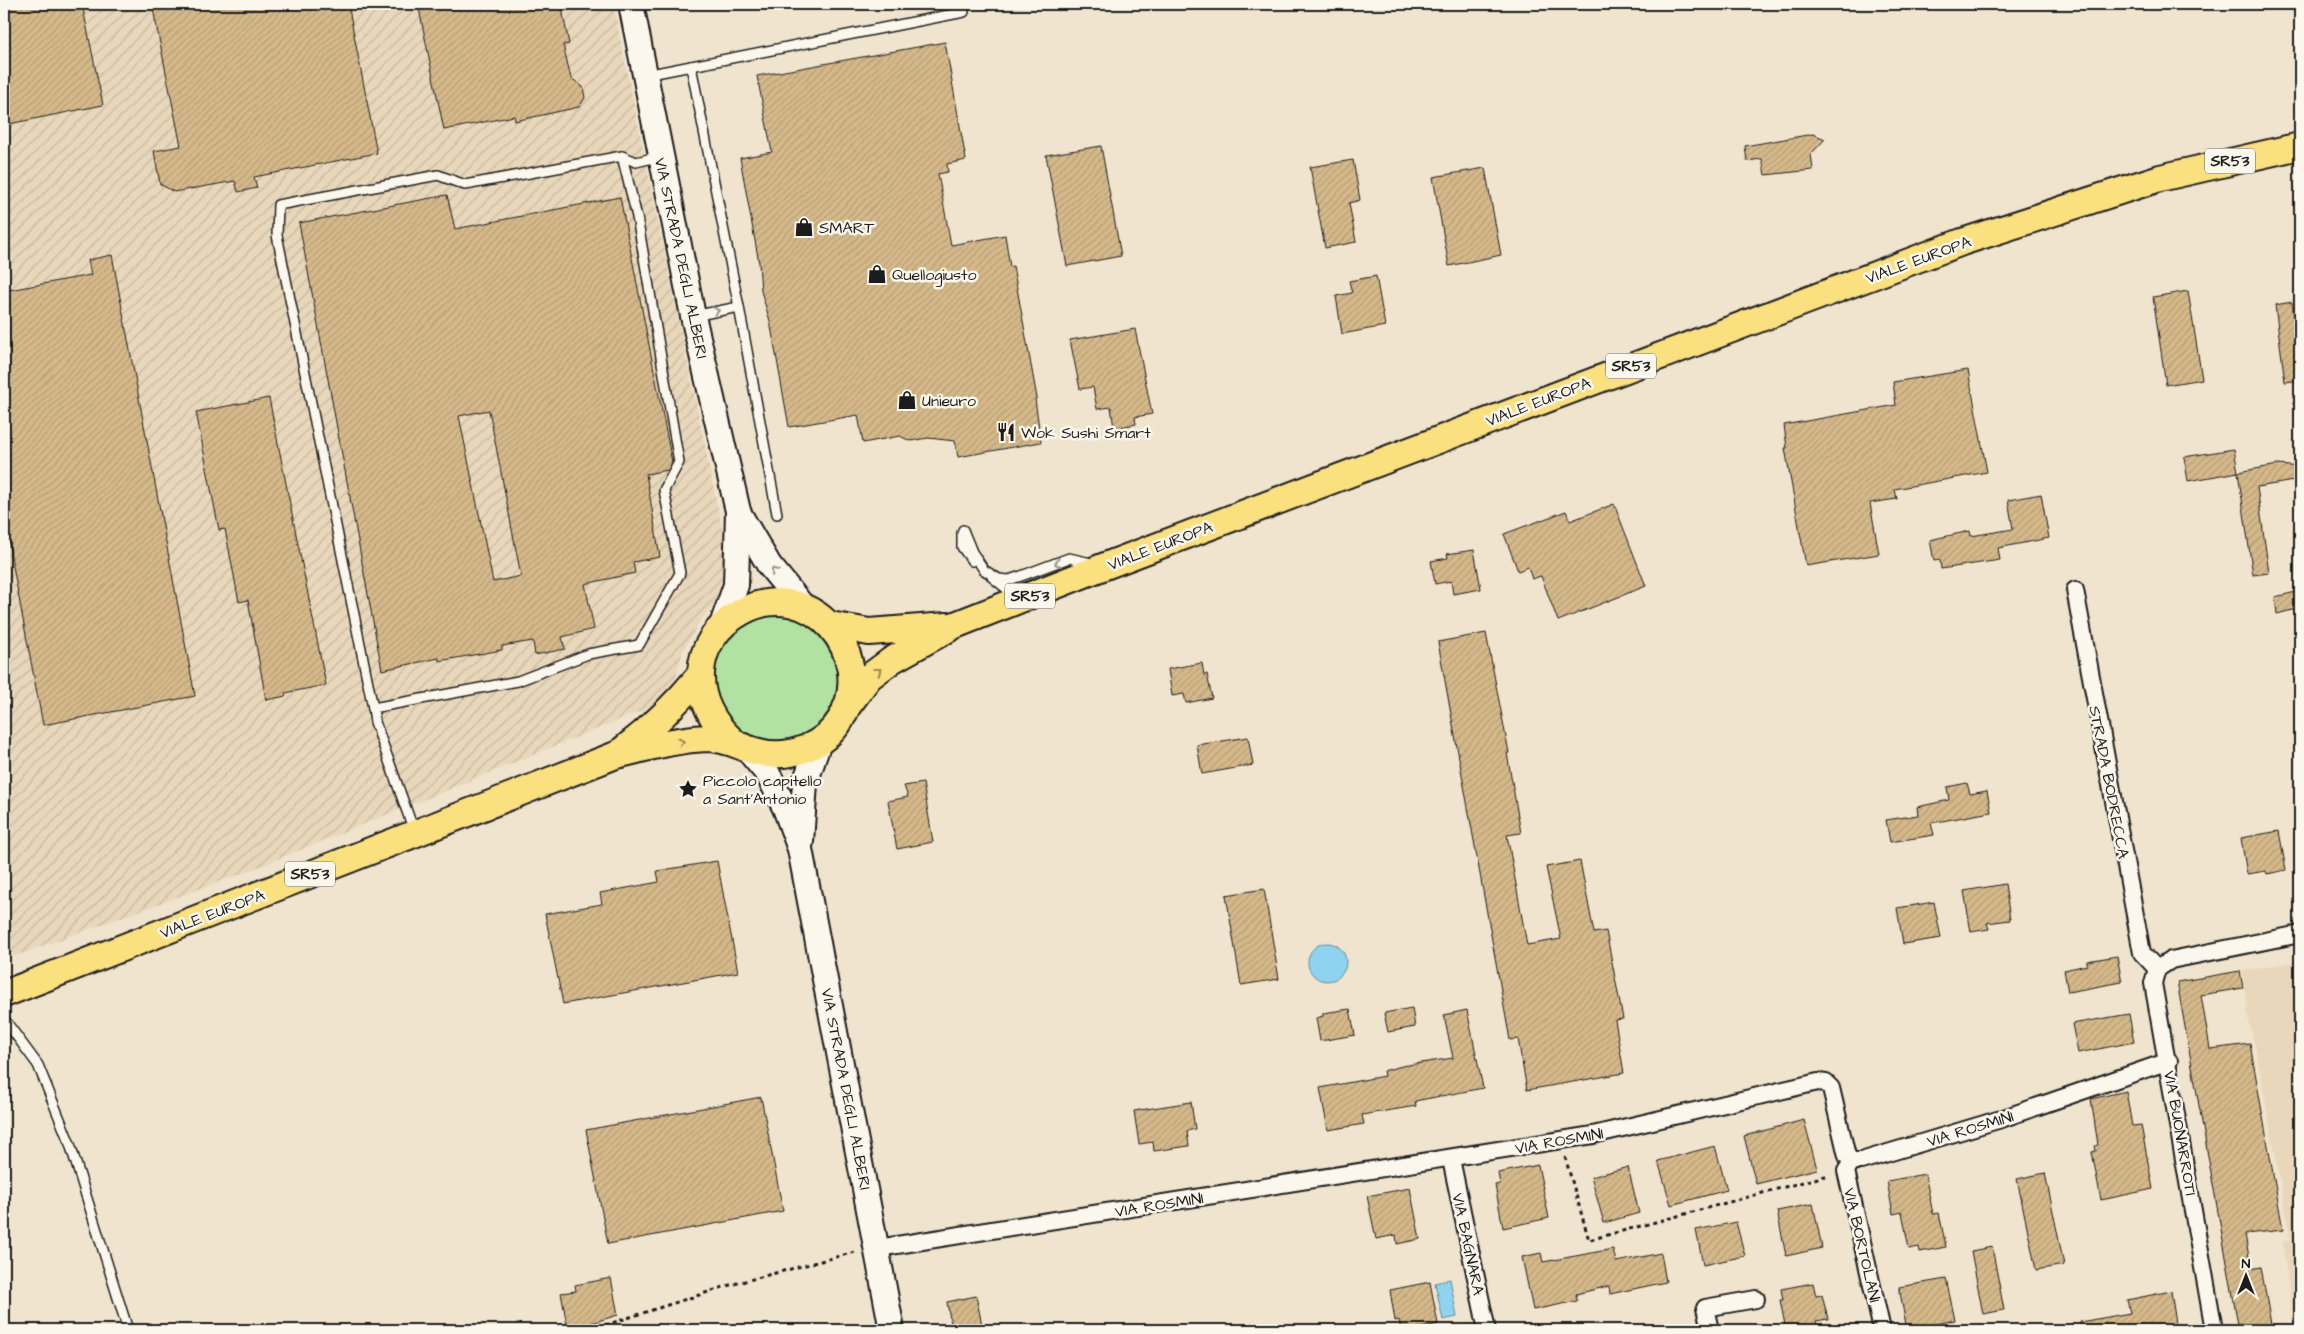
<svg xmlns="http://www.w3.org/2000/svg" width="2304" height="1334" font-family="'Architects Daughter',sans-serif">
<defs>
<pattern id="industrial-furrows" width="10" height="10" patternUnits="userSpaceOnUse" patternTransform="scale(1.25)"><rect width="10" height="10" fill="#e8d7ba"/><path d="M-1 1l2-2M0 10L10 0M9 11l2-2" fill="none" stroke="#c6b89f"/></pattern>
<pattern id="building-hatch" width="6" height="6" patternUnits="userSpaceOnUse" patternTransform="scale(1.25)"><rect width="6" height="6" fill="#d5b98a"/><path d="M-1 1l2-2M0 6l6-6M5 7l2-2" fill="none" stroke="#b69e76"/></pattern>
</defs>
<rect width="100%" height="100%" fill="#f0e4cf"/>
<filter id="ink" filterUnits="userSpaceOnUse"><feTurbulence type="fractalNoise" baseFrequency=".02" numOctaves="2"/><feDisplacementMap in="SourceGraphic" scale="10" xChannelSelector="R" yChannelSelector="G"/><feConvolveMatrix kernelMatrix="1 2 1 2 8 2 1 2 1" color-interpolation-filters="sRGB"/></filter>
<g filter="url(#ink)">
<path fill="#e8d7ba" d="M2300 961V1323L2293 1324 2283 1242 2291 1240 2255 1046 2246 1009 2248 1008 2242 971Z"/>
<path fill="url(#industrial-furrows)" d="M4 4H613L727 552 725 582 715 603 699 622 683 651 676 677 668 693 658 704 241 874 4 960Z"/>
<circle fill="#b1e2a2" stroke="#667f5f" cx="776" cy="678" r="62"/>
<g fill="#8ed4f0" stroke="#608a9b">
<circle cx="1327" cy="962" r="19"/>
<path d="M1450 1279 1457 1317 1443 1320 1435 1283Z"/>
</g>
<g fill="url(#building-hatch)" stroke="#1c1c1c" fill-rule="evenodd">
<path d="M4 4H82L103 105 4 125Z"/>
<path d="M152 4H348L377 153 254 177 257 188 238 192 235 181 174 192 160 184 154 151 181 146Z"/>
<path d="M418 4H561L569 44 563 45 571 78 583 87 585 98 579 107 515 121 514 116 444 130Z"/>
<path d="M945 42 966 160 947 164 948 172 938 174 951 245 1005 235 1010 267 1013 266 1037 398 1035 399 1041 442 958 457 955 441 928 438 910 441 900 436 863 443 858 415 789 427 770 321 761 291 759 263 740 158 772 152 757 76Z"/>
<path d="M1813 134 1825 139 1811 154 1813 170 1765 175 1762 159 1747 161 1745 146Z"/>
<path d="M1101 146 1121 256 1067 266 1046 155Z"/>
<path d="M1353 160 1360 200 1349 203 1356 242 1325 248 1310 167Z"/>
<path d="M1485 168 1501 255 1449 266 1433 177Z"/>
<path d="M447 195 455 229 620 197 672 462 668 470 646 474 660 557 633 562 635 573 585 584 594 629 562 637 565 649 535 655 533 641 502 646V650L439 661V658L382 670 299 223ZM489 410 521 576 493 582 459 416Z"/>
<path d="M112 255 195 696 43 725 4 519V291L91 275 88 260Z"/>
<path d="M1376 276 1385 326 1342 334 1336 296 1352 293 1349 281Z"/>
<path d="M2188 291 2202 379 2166 385 2153 297Z"/>
<path d="M2292 302 2297 335H2300V380L2285 382 2275 305Z"/>
<path d="M1135 329 1152 414 1135 417 1136 424 1114 428 1111 407 1097 409 1093 387 1080 389 1070 340Z"/>
<path d="M1968 370 1987 472 1895 489 1897 499 1870 503 1879 554 1806 566 1785 448H1787L1784 425 1896 405 1893 382Z"/>
<path d="M269 398 326 685 285 693 286 696 266 700 248 600 239 602 225 529 219 530 196 412Z"/>
<path d="M2234 449 2238 472 2278 465 2300 467V480L2257 487 2269 573 2253 575 2238 472 2188 481 2184 457Z"/>
<path d="M2041 494 2049 538 1998 548 2000 560 1941 569 1940 560 1934 561 1930 540 1965 532 1970 531 1971 536 2013 529 2008 500Z"/>
<path d="M1614 504 1646 586 1558 621 1541 576 1532 579 1528 567 1518 571 1504 534 1566 511 1570 521Z"/>
<path d="M1474 550 1481 589 1453 594 1451 581 1435 584 1431 561 1448 558 1447 554Z"/>
<path d="M2300 591V608L2277 614 2275 597Z"/>
<path d="M1486 633 1509 753H1507L1521 833 1507 835 1527 945 1561 939 1546 867 1580 861 1594 933 1606 931 1623 1019 1615 1020 1624 1073 1527 1090 1518 1039 1510 1040 1438 642Z"/>
<path d="M1202 663 1204 675 1207 674 1212 698 1186 703 1184 694 1172 696 1168 669Z"/>
<path d="M1248 737 1253 765 1202 774 1197 745Z"/>
<path d="M923 783 933 842 897 849 888 801 908 797 904 786Z"/>
<path d="M1967 783 1970 794 1987 791 1991 812 1931 823 1934 835 1890 842 1886 820 1918 815 1917 807 1949 800 1947 787Z"/>
<path d="M2279 831 2286 870 2267 874 2266 871 2247 874 2241 838Z"/>
<path d="M717 861 738 972 563 1004 545 914 602 904 600 893 659 882 657 871Z"/>
<path d="M2005 884 2010 920 1987 923 1989 929 1971 932 1964 891Z"/>
<path d="M1264 889 1279 979 1241 985 1226 895Z"/>
<path d="M1934 902 1941 938 1903 944 1897 908Z"/>
<path d="M2117 956 2122 982 2068 992 2064 970 2087 965V961Z"/>
<path d="M2240 971 2243 988 2201 995 2210 1049 2250 1044 2283 1230 2245 1234 2251 1269 2261 1267 2272 1330H2239L2177 982Z"/>
<path d="M1412 1008 1415 1027 1388 1032 1384 1013Z"/>
<path d="M1350 1009 1355 1035 1320 1041 1316 1018 1323 1016V1013Z"/>
<path d="M1467 1010 1483 1088 1415 1101 1416 1106 1362 1115 1364 1124 1328 1130 1320 1088 1384 1076 1383 1071 1402 1066 1453 1058 1444 1015Z"/>
<path d="M2129 1014 2134 1042 2078 1053 2072 1024Z"/>
<path d="M2126 1091 2132 1126 2141 1125 2153 1189 2101 1200 2092 1152 2096 1151 2095 1146 2098 1145 2091 1099Z"/>
<path d="M761 1097 783 1211 608 1244 586 1130Z"/>
<path d="M1191 1102 1195 1129 1187 1131 1189 1146 1154 1151 1153 1142 1139 1144 1134 1111Z"/>
<path d="M1804 1120 1817 1169 1756 1184 1744 1136Z"/>
<path d="M1715 1146 1727 1190 1671 1205 1658 1161Z"/>
<path d="M1538 1165 1549 1218 1503 1228 1495 1185 1500 1184 1498 1173Z"/>
<path d="M1628 1167 1639 1213 1604 1223 1591 1177Z"/>
<path d="M2045 1173 2064 1265 2036 1270 2017 1179Z"/>
<path d="M1925 1174 1933 1214 1939 1213 1946 1247 1920 1252 1919 1247 1909 1249 1902 1212 1893 1214 1887 1181Z"/>
<path d="M1410 1188 1420 1239 1397 1244 1396 1235 1376 1239 1367 1196Z"/>
<path d="M1813 1204 1822 1248 1786 1256 1777 1211Z"/>
<path d="M1736 1222 1745 1256 1703 1265 1696 1230Z"/>
<path d="M1992 1247 2004 1310 1983 1314 1971 1251Z"/>
<path d="M1613 1249 1616 1262 1661 1253 1666 1282 1610 1294 1609 1286 1576 1294 1577 1301 1533 1310 1522 1257 1541 1253 1543 1262Z"/>
<path d="M611 1278 618 1315 568 1330 561 1293 576 1291 575 1285Z"/>
<path d="M1946 1279 1955 1320 1907 1330 1899 1287Z"/>
<path d="M1430 1282 1438 1324 1411 1330H1401L1399 1320 1395 1321 1390 1290Z"/>
<path d="M1813 1283 1816 1296 1822 1295 1828 1319 1816 1321 1818 1330H1786L1780 1300H1783L1781 1289Z"/>
<path d="M2171 1291 2177 1330H2081L2080 1322 2130 1313 2127 1300Z"/>
<path d="M976 1296 983 1330H952L947 1302Z"/>
</g>
<g fill="none" stroke-linecap="round" stroke-linejoin="round">
<g stroke="#1c1c1c" stroke-width="12">
<g id="lane">
<path d="M691 66 739 307 777 514"/>
<path d="M646 75 964 12"/>
<path d="M622 156 637 217 679 462 664 490 680 573 639 645 588 654 518 681 373 708 277 235 278 205 438 175 465 185 622 156 636 162 661 156"/>
<path d="M693 316 739 307"/>
<path d="M963 530 972 552 984 570 999 579 1009 580 1021 576 1069 558 1091 563"/>
<path d="M962 533V547L972 561"/>
<path d="M992 577 1017 597"/>
<path d="M373 708 375 722 414 831"/>
<path d="M4 1019 38 1065 70 1144 128 1330"/>
</g>
</g>
<g stroke="#1c1c1c" stroke-width="20">
<g id="street">
<path d="M2075 590 2142 953 2157 969"/>
<path d="M1451 1159 1487 1330"/>
<path d="M1852 1161 1846 1171 1882 1330"/>
<path d="M878 1248 1593 1135 1818 1082 1826 1083 1831 1088 1847 1156 1852 1161H1861L2001 1119 2169 1061"/>
<path d="M1710 1330 1705 1308 1756 1299"/>
<path d="M2214 1330 2153 983 2157 969 2171 960 2300 934"/>
</g>
</g>
<g stroke="#1c1c1c" stroke-width="28">
<g id="secondary">
<path d="M631 4 693 316 738 511 736 585 722 625"/>
<path d="M738 512 769 565 805 609"/>
<path d="M747 749 768 774 785 808 800 849 892 1330"/>
<path d="M801 842 805 783 819 742"/>
</g>
</g>
<g stroke="#1c1c1c" stroke-width="30">
<g id="primary">
<path d="M830 625 869 632 947 626"/>
<path d="M846 708 869 677 892 660 955 625 1105 566 1962 242 2160 178 2300 146"/>
<path d="M624 749C653 727 677 703 700 675"/>
<path d="M4 994 616 755C646 748 677 739 708 738 727 738 741 748 759 752 789 760 825 746 841 719 878 655 810 575 743 611 688 640 689 704 734 742"/>
</g>
</g>
<g stroke="#1c1c1c" stroke-width="3" stroke-dasharray="4 4" stroke-linecap="butt">
<path d="M1565 1157 1589 1240 1829 1175"/>
<path d="M590 1330 730 1285 855 1252"/>
</g>
<use href="#lane" stroke="#fbf7ec" stroke-width="9"/>
<use href="#street" stroke="#fbf7ec" stroke-width="16"/>
<use href="#secondary" stroke="#fbf7ec" stroke-width="24"/>
<use href="#primary" stroke="#fbe080" stroke-width="26"/>
</g>
<defs><path id="oneway-chevron" d="M-2-3.5L2.5 0L-2 3.5" fill="none" stroke-width="1.6" stroke-linecap="round" stroke-linejoin="round" transform="scale(1.25)"/></defs>
<g stroke="#97948e">
<use href="#oneway-chevron" transform="translate(716 311) rotate(-11)"/>
<use href="#oneway-chevron" transform="translate(1058 563) rotate(159)"/>
<use href="#oneway-chevron" transform="translate(774 571) rotate(-129)"/>
</g>
<g stroke="#978853">
<use href="#oneway-chevron" transform="translate(878 671) rotate(-37)"/>
<use href="#oneway-chevron" transform="translate(681 742) rotate(-7)"/>
</g>
</g>
<defs>
<g id="shop-bare" transform="scale(1.5)"><path d="M-5-2.5h2.3a2.7 3.5 0 0 1 5.4 0H5L5.5 6h-11ZM-1.5-2.5h3a1.5 2.3 0 0 0-3 0Z" fill="#1c1c1c" stroke="#fbf7ec" stroke-width="2.5" paint-order="stroke"/></g>
<g id="restaurant-bare" transform="scale(1.5)"><path d="M-5-6h1v4h1v-4h1v4h1v-4h1v5L-1.5 .5V6h-2V.5L-5-1ZM5-6V6H3V1.5H1.5Q1.5-4 5-6Z" fill="#1c1c1c" stroke="#fbf7ec" stroke-width="2.5" paint-order="stroke"/></g>
<g id="sight-bare" transform="scale(1.5)"><path d="M0-6L1.8-2.2L6-1.7L2.9 1.2L3.7 5.4L0 3.3L-3.7 5.4L-2.9 1.2L-6-1.7L-1.8-2.2Z" fill="#1c1c1c" stroke="#fbf7ec" stroke-width="2.5" paint-order="stroke"/></g>
</defs>
<g fill-rule="evenodd">
<use href="#shop-bare" x="804" y="227"/>
<use href="#shop-bare" x="877" y="274"/>
<use href="#shop-bare" x="907" y="400"/>
<use href="#restaurant-bare" x="1006" y="432"/>
<use href="#sight-bare" x="688" y="789"/>
</g>
<g text-anchor="middle" stroke-width="5" stroke-linejoin="round" paint-order="stroke">
<g fill="#fbf7ec" stroke="#5f5e5a" stroke-width="1">
<rect x="2205" y="148.5" width="50" height="25" rx="4"/>
<rect x="1606" y="353.5" width="50" height="25" rx="4"/>
<rect x="1005" y="583.5" width="50" height="25" rx="4"/>
<rect x="285" y="861.5" width="50" height="25" rx="4"/>
</g>
<g font-size="15" font-weight="bold" fill="#1c1c1c">
<text x="2230" y="166">SR53</text>
<text x="1631" y="371">SR53</text>
<text x="1030" y="601">SR53</text>
<text x="310" y="879">SR53</text>
</g>
<g font-size="16" fill="#1c1c1c" stroke="#fbf7ec" text-anchor="start">
<text x="819" y="233">SMART</text>
<text x="892" y="280">Quellogiusto</text>
<text x="922" y="406">Unieuro</text>
<text x="1021" y="438">Wok Sushi Smart</text>
<text x="703" y="786">Piccolo capitello<tspan x="703" dy="18">a Sant'Antonio</tspan></text>
</g>
<g font-size="16" fill="#1c1c1c" stroke="#fbf7ec">
<text transform="translate(682 258) rotate(78)" y="6">VIA STRADA DEGLI ALBERI</text>
<text transform="translate(1918 259) rotate(-20)" y="6">VIALE EUROPA</text>
<text transform="translate(1538 401) rotate(-21)" y="6">VIALE EUROPA</text>
<text transform="translate(1160 545) rotate(-21)" y="6">VIALE EUROPA</text>
<text transform="translate(2110 782) rotate(79)" y="6">STRADA BODRECCA</text>
<text transform="translate(212 913) rotate(-21)" y="6">VIALE EUROPA</text>
<text transform="translate(847 1089) rotate(79)" y="6">VIA STRADA DEGLI ALBERI</text>
<text transform="translate(1970 1128) rotate(-17)" y="6">VIA ROSMINI</text>
<text transform="translate(2181 1133) rotate(80)" y="6">VIA BUONARROTI</text>
<text transform="translate(1559 1140) rotate(-10)" y="6">VIA ROSMINI</text>
<text transform="translate(1159 1204) rotate(-9)" y="6">VIA ROSMINI</text>
<text transform="translate(1469 1244) rotate(78)" y="6">VIA BAGNARA</text>
<text transform="translate(1863 1245) rotate(77)" y="6">VIA BORTOLANI</text>
</g>
</g>
<rect width="2304" height="1334" fill="none" stroke="#fbf7ec" stroke-width="20"/>
<rect x="10" y="10" width="2284" height="1314" fill="none" stroke="#1c1c1c" stroke-width="2" filter="url(#ink)"/>
<g transform="translate(2246 1276)" stroke="#fbf7ec" stroke-width="4" paint-order="stroke">
<path d="M0-4L9 19L0 12L-9 19Z" fill="#1c1c1c"/>
<text y="-8" font-size="14" font-weight="bold" text-anchor="middle" fill="#1c1c1c">N</text>
</g>
</svg>
